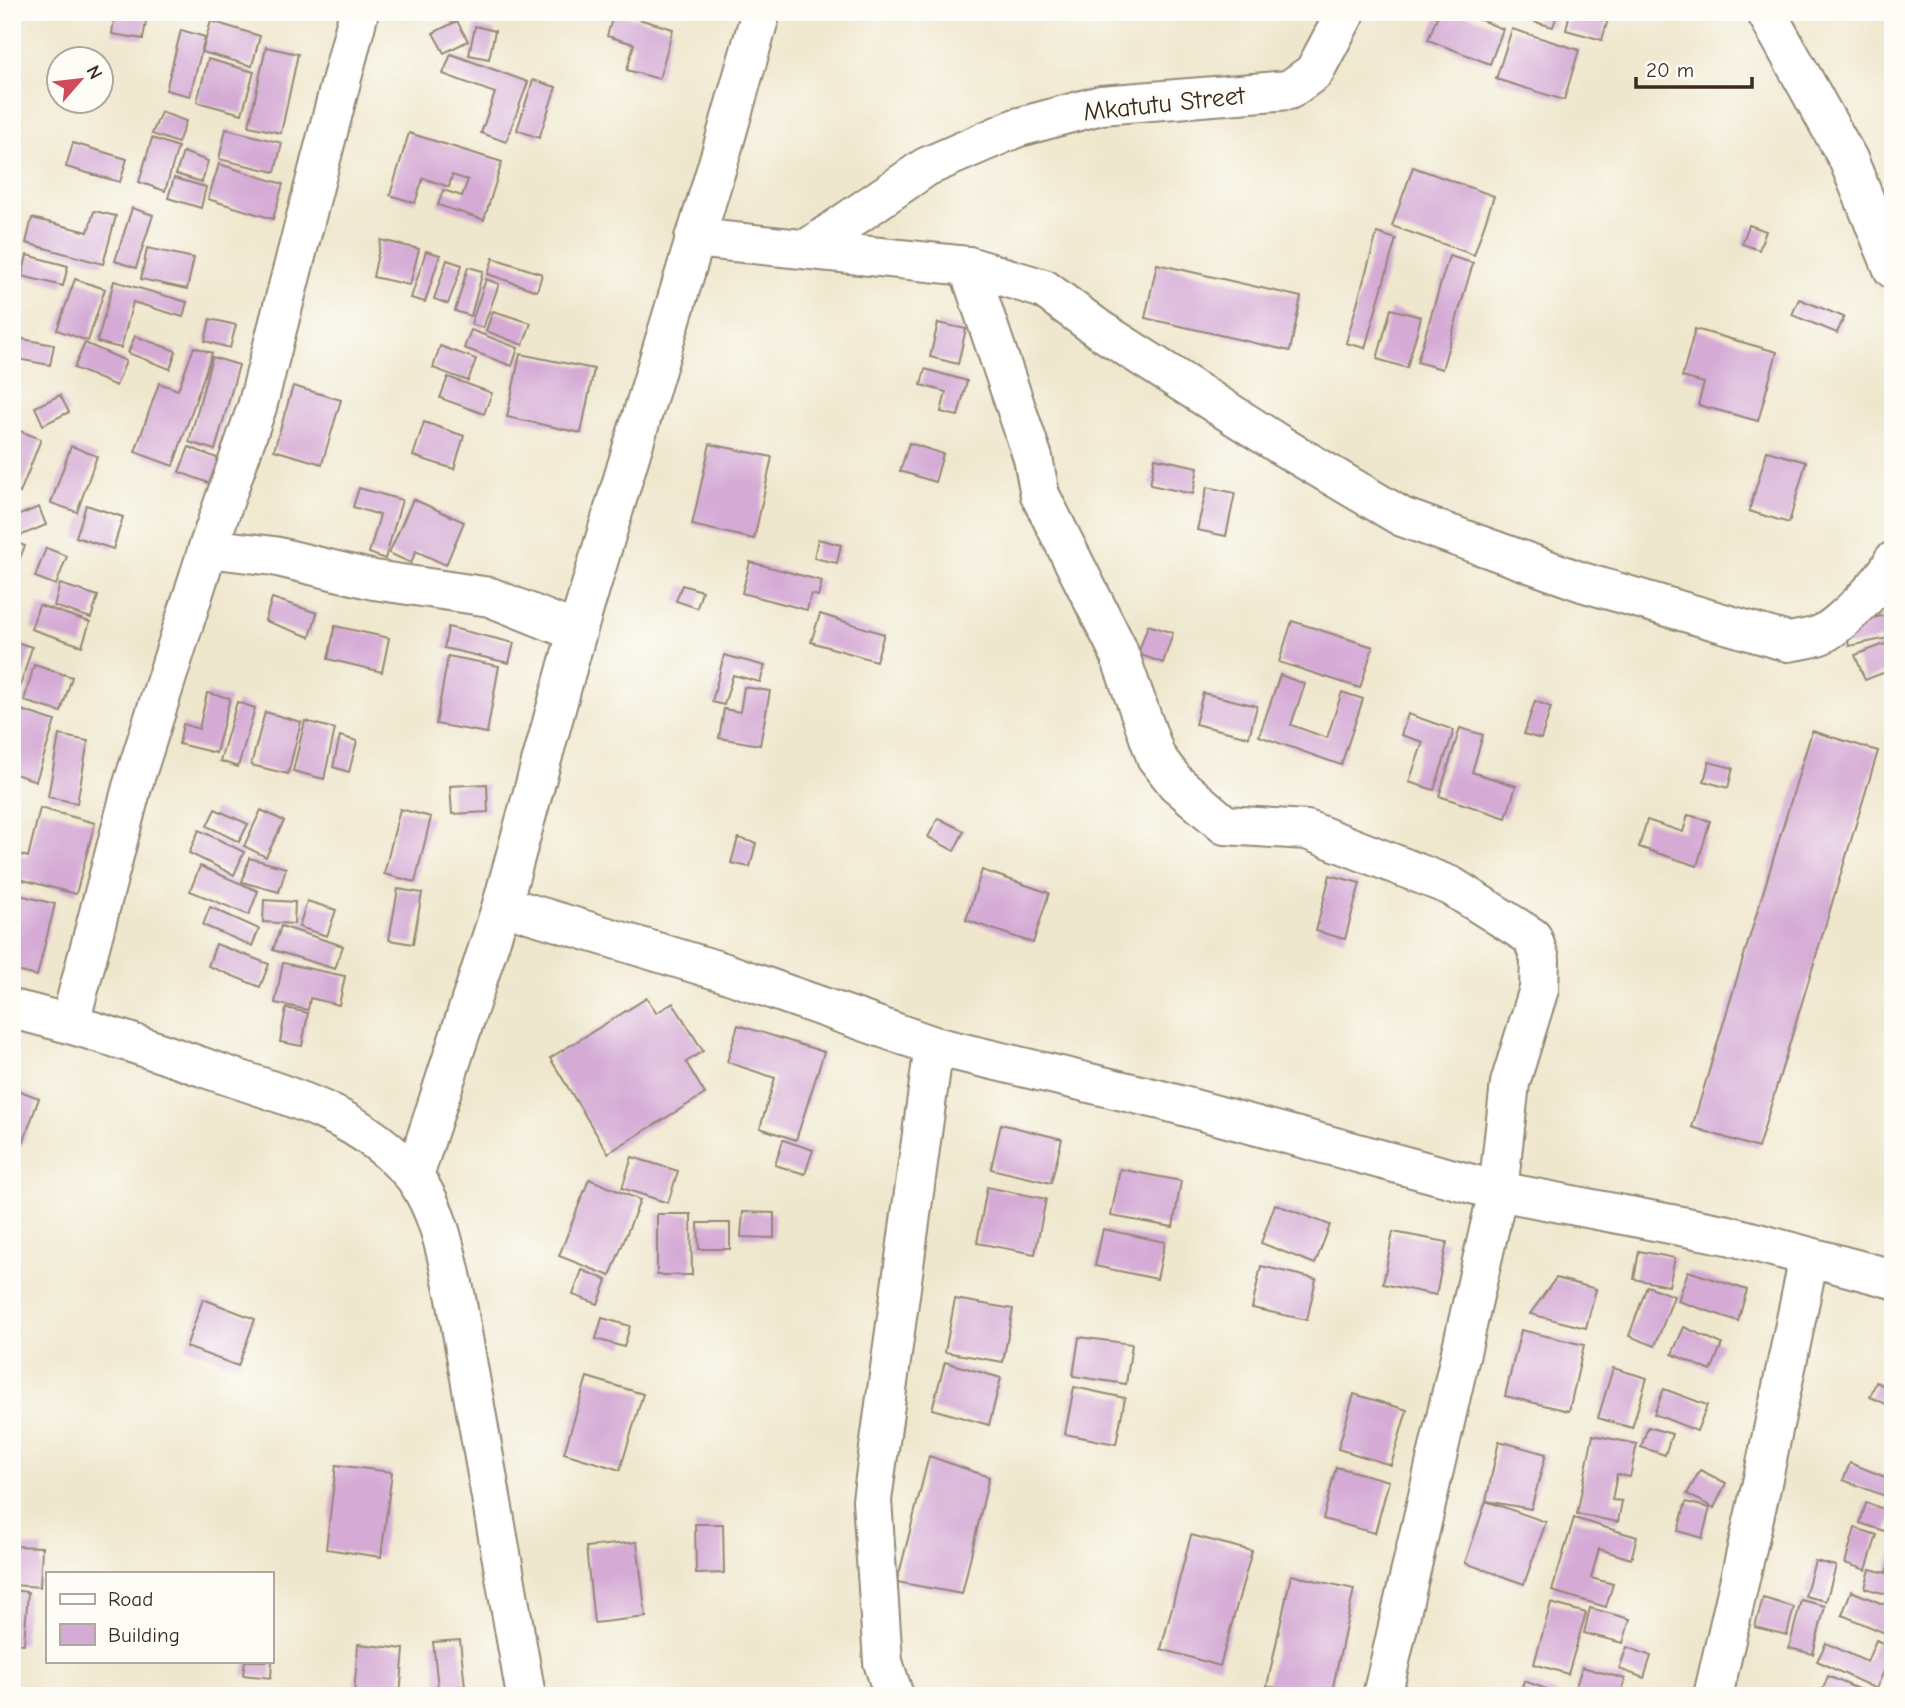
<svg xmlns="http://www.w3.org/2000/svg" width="1905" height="1708" font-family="'Comic Neue',sans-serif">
<rect width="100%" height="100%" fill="#fdfcf7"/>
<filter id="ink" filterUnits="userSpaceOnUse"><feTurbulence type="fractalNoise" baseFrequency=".0143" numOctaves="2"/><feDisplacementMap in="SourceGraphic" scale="14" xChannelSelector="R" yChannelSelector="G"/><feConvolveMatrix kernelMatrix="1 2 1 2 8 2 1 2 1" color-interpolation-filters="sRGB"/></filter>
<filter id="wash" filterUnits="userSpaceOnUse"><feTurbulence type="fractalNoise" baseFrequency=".00686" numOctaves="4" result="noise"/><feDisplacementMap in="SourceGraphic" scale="28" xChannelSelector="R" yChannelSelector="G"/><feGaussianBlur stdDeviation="1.57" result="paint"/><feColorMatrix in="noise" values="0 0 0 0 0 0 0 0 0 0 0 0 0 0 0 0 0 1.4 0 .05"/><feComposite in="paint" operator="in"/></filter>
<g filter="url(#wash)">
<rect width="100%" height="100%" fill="#efe7cd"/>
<g id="blocks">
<g fill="#d5abd6">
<path d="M115 12 147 16 143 39 112 34Z"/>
<path d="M614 12 673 29 659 79 627 70 634 44 607 36Z"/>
<path d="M1439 12H1461L1503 29 1490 64 1428 40Z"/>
<path d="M1538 12H1558L1553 27 1535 22Z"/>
<path d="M1570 12H1610L1602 40 1566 30Z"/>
<path d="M211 21 260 36 252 66 202 52Z"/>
<path d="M457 21 468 41 444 53 433 33Z"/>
<path d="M475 26 495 31 489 59 469 55Z"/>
<path d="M1512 29 1579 50 1564 100 1496 79Z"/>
<path d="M181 30 205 37 190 96 166 90Z"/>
<path d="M266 47 298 54 281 133 249 126Z"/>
<path d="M451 54 528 82 506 142 481 133 495 93 443 74Z"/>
<path d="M208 59 254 72 242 114 197 102Z"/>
<path d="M533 80 556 87 539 138 517 130Z"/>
<path d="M161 112 186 121 178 143 152 134Z"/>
<path d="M226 129 282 143 275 172 219 159Z"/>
<path d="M409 133 502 162 484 220 438 205 443 190 462 196 468 180 452 175 449 187 423 178 415 203 390 195Z"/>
<path d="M152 138 178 147 165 191 139 182Z"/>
<path d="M73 143 127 159 120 182 66 167Z"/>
<path d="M183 152 208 161 202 182 176 174Z"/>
<path d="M219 164 283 184 273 219 208 199Z"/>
<path d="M1413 167 1494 196 1474 255 1392 226Z"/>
<path d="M174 178 206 187 201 208 168 198Z"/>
<path d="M132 208 153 215 136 268 115 261Z"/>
<path d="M94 211 116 216 103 264 26 243 32 218 88 232Z"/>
<path d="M1749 225 1766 231 1759 250 1742 244Z"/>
<path d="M1377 233 1396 239 1365 348 1346 343Z"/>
<path d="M381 240 419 249 410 285 373 277Z"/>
<path d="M147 248 194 258 187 289 141 279Z"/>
<path d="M426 251 440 255 425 302 411 298Z"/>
<path d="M27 255 68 266 63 286 22 276Z"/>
<path d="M1449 256 1473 263 1442 369 1417 362Z"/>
<path d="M493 258 542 274 537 291 488 274Z"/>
<path d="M447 260 462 265 448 304 434 299Z"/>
<path d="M1157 264 1301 297 1290 351 1145 318Z"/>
<path d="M468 267 483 271 471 316 455 311Z"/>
<path d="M75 279 105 289 88 341 57 330Z"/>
<path d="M486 279 499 284 483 328 471 324Z"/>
<path d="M114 281 187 302 183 317 133 302 121 348 97 342Z"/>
<path d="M1799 299 1844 317 1837 333 1792 315Z"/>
<path d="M1391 309 1421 317 1407 368 1377 359Z"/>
<path d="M493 311 531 323 523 345 486 331Z"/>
<path d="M210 319 236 325 230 348 205 341Z"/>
<path d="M938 323 966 329 958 364 930 357Z"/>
<path d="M1695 329 1777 352 1758 421 1698 405 1704 383 1682 377Z"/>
<path d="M471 330 518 348 512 366 464 348Z"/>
<path d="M135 336 176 351 170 369 128 353Z"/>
<path d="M12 337 54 345 50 365 12 358Z"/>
<path d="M85 343 126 361 116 386 74 368Z"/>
<path d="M440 346 476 359 468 381 433 368Z"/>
<path d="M194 347 212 353 173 466 135 452 159 383 178 390Z"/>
<path d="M520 354 594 369 581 433 507 417Z"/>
<path d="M212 357 239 365 215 450 189 442Z"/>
<path d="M925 369 967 381 958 416 941 412 946 392 921 385Z"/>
<path d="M448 377 492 393 484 414 440 398Z"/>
<path d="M293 386 341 400 322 464 274 450Z"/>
<path d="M60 395 69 412 43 425 35 407Z"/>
<path d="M424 422 464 436 454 469 413 456Z"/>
<path d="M17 430 41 439 20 493 12 490V442Z"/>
<path d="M909 443 943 454 935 482 900 471Z"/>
<path d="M710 444 772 457 754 539 692 525Z"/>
<path d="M71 446 97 456 77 512 51 503Z"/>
<path d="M189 447 227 462 217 486 179 472Z"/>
<path d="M1767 451 1806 462 1789 523 1749 511Z"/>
<path d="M1155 458 1198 467 1193 494 1150 485Z"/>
<path d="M1207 487 1235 493 1226 536 1197 530Z"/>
<path d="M359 488 402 500 385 559 369 553 380 515 353 507Z"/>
<path d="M413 499 464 522 446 565 416 551 411 563 389 553Z"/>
<path d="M86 505 123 517 113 549 76 537Z"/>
<path d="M39 507 46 525 15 538 12 530V518Z"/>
<path d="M818 539 841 545 837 563 814 558Z"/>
<path d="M12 541 25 546 12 576Z"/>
<path d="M46 548 67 556 56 585 35 577Z"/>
<path d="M750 562 822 581 818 596 811 594 807 610 742 593Z"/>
<path d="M60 584 98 596 91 618 54 606Z"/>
<path d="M682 585 702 591 697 608 676 601Z"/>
<path d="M272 598 317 613 310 637 265 621Z"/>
<path d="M39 605 90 622 82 646 31 629Z"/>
<path d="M820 614 884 634 876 661 811 642Z"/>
<path d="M1893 614V637L1849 646 1844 623Z"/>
<path d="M1292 621 1373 647 1360 688 1279 662Z"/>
<path d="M1148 625 1173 633 1163 663 1138 654Z"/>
<path d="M335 626 389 638 382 672 328 659Z"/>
<path d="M448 627 514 643 509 663 444 648Z"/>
<path d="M12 641 32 647 20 687 12 685Z"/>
<path d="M1893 641V669L1865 680 1855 655Z"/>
<path d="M724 655 765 666 760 682 733 675 724 705 712 702Z"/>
<path d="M448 656 499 666 487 733 436 724Z"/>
<path d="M34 665 72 677 61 712 24 701Z"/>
<path d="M1280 675 1305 684 1291 725 1327 738 1342 692 1363 699 1341 765 1259 736Z"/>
<path d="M744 687 770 691 760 745 719 738 724 709 740 712Z"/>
<path d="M207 693 230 698 216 753 179 744 183 724 199 729Z"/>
<path d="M1203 693 1257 706 1249 737 1195 724Z"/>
<path d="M1535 701 1551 707 1541 739 1524 734Z"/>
<path d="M237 702 255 708 238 767 220 761Z"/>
<path d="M12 707 55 721 36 781 12 773Z"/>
<path d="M265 712 301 722 288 774 251 765Z"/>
<path d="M1408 714 1454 730 1434 790 1409 782 1423 742 1401 735Z"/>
<path d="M305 721 335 729 324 779 293 771Z"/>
<path d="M1460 728 1483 735 1472 772 1516 786 1506 818 1439 796Z"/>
<path d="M1812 731 1878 751 1758 1148 1692 1127Z"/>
<path d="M59 735 88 741 77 803 48 797Z"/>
<path d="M340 736 357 741 349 772 333 767Z"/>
<path d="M1709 762 1733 768 1728 788 1704 781Z"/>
<path d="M487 784 488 812 452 814 450 786Z"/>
<path d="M40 808 95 823 76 894 12 877V852L28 857Z"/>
<path d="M215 809 248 824 239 842 207 826Z"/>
<path d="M400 809 431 817 415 882 384 874Z"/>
<path d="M261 810 284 821 266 857 244 846Z"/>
<path d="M1688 815 1710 821 1697 866 1639 847 1647 820 1683 832Z"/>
<path d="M938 818 964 831 954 851 928 837Z"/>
<path d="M199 830 244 852 234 875 189 853Z"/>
<path d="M738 838 756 843 750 867 731 863Z"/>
<path d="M249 858 286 868 279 892 242 882Z"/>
<path d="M200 866 258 891 249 915 190 891Z"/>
<path d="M982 870 1049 893 1033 943 966 920Z"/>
<path d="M1330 875 1360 883 1345 939 1316 931Z"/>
<path d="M398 889 422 893 413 944 389 940Z"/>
<path d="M12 893 55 904 37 976 12 970Z"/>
<path d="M264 900 295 902 294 924 263 922Z"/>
<path d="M307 901 336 910 327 936 299 927Z"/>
<path d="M210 907 259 929 252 946 203 925Z"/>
<path d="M281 926 343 946 335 969 273 950Z"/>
<path d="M216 944 269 964 260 987 208 966Z"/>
<path d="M283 963 345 976 339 1005 310 998 308 1010 275 1003Z"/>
<path d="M647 998 656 1013 673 1003 703 1051 686 1062 705 1094 608 1153 550 1058Z"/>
<path d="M286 1008 308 1013 302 1046 280 1042Z"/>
<path d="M738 1025 824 1052 796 1140 760 1128 775 1078 727 1062Z"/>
<path d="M12 1088 39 1098 22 1146 12 1143Z"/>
<path d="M1001 1124 1062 1139 1051 1183 991 1169Z"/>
<path d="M783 1140 813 1150 805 1174 775 1165Z"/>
<path d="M632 1157 678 1171 668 1203 622 1188Z"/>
<path d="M1120 1169 1181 1181 1173 1227 1111 1216Z"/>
<path d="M589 1179 640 1200 610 1276 559 1256Z"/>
<path d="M987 1187 1046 1199 1035 1254 977 1243Z"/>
<path d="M1275 1204 1330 1225 1315 1264 1261 1243Z"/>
<path d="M743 1212 774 1213V1238L741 1237Z"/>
<path d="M657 1214H691L692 1275H657Z"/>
<path d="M698 1223H730V1249H699Z"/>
<path d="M1103 1229 1165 1242 1157 1279 1095 1266Z"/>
<path d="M1393 1232 1447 1242 1436 1295 1383 1284Z"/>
<path d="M1639 1251 1675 1258 1669 1286 1634 1279Z"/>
<path d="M1261 1266 1316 1279 1307 1320 1252 1308Z"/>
<path d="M582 1270 607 1280 598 1304 573 1295Z"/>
<path d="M1688 1271 1747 1290 1738 1321 1678 1301Z"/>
<path d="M1556 1278 1596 1289 1586 1328 1530 1314Z"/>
<path d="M1647 1286 1674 1296 1655 1346 1629 1336Z"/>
<path d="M203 1299 255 1319 238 1366 186 1347Z"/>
<path d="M955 1299 1013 1309 1003 1362 945 1352Z"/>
<path d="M602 1318 630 1326 624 1347 596 1339Z"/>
<path d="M1684 1327 1722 1344 1711 1371 1672 1354Z"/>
<path d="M1521 1330 1584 1345 1569 1411 1505 1396Z"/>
<path d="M1079 1337 1132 1344 1126 1384 1073 1376Z"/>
<path d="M945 1362 1001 1378 989 1425 932 1409Z"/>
<path d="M1613 1368 1647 1378 1632 1428 1598 1418Z"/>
<path d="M587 1377 643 1394 620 1470 564 1453Z"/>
<path d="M1876 1382 1893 1390V1407L1870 1397Z"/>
<path d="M1074 1387 1125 1398 1116 1444 1065 1434Z"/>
<path d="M1664 1389 1707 1405 1697 1431 1654 1414Z"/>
<path d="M1354 1394 1407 1410 1391 1465 1338 1449Z"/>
<path d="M1648 1427 1672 1434 1665 1455 1641 1447Z"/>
<path d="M1593 1435 1637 1444 1630 1477 1617 1474 1612 1500 1622 1501 1618 1522 1577 1514Z"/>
<path d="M1499 1441 1546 1454 1531 1509 1486 1501Z"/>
<path d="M929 1456 989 1477 962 1594 897 1582Z"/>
<path d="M1850 1463 1893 1480V1499L1843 1480Z"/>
<path d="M336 1465 392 1472 381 1557 326 1549Z"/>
<path d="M1336 1467 1389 1481 1375 1533 1323 1519Z"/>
<path d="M1700 1470 1726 1483 1714 1508 1687 1494Z"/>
<path d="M1486 1501 1546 1522 1524 1584 1465 1563Z"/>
<path d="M1686 1502 1710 1508 1702 1538 1678 1531Z"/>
<path d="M1866 1503 1893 1512 1887 1532 1860 1523Z"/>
<path d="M1574 1518 1637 1537 1631 1559 1599 1549 1591 1578 1613 1584 1606 1607 1552 1591Z"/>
<path d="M695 1524H723L724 1573 696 1574Z"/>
<path d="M1855 1528 1877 1535 1866 1570 1845 1563Z"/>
<path d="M1191 1535 1252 1551 1220 1666 1161 1649Z"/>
<path d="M637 1542 646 1617 594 1623 586 1547Z"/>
<path d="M12 1546 42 1547 40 1587 12 1585Z"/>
<path d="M1892 1551 1893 1596 1865 1588 1870 1569 1886 1573Z"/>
<path d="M1815 1561 1836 1566 1826 1601 1805 1596Z"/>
<path d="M1291 1575 1354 1589 1331 1696H1311L1267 1686Z"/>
<path d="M12 1590 28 1592 24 1644 12 1643Z"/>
<path d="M1851 1591 1893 1608V1620L1887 1634 1842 1615Z"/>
<path d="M1763 1598 1794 1607 1787 1635 1755 1627Z"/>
<path d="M1801 1600 1825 1606 1813 1654 1789 1648Z"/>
<path d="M1551 1603 1586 1613 1568 1674 1534 1664Z"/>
<path d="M1590 1608 1630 1619 1623 1643 1584 1633Z"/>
<path d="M460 1640 466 1696H439L433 1642Z"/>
<path d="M1876 1640 1893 1648V1651L1876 1689 1817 1661 1826 1643 1867 1662Z"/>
<path d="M358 1644 404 1649 400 1696 354 1695Z"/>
<path d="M1627 1647 1651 1656 1644 1678 1619 1669Z"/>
<path d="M245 1661H272L271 1678 243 1675Z"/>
<path d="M1582 1667 1625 1679 1620 1696H1594L1575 1690Z"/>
<path d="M1828 1676 1874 1696 1821 1694Z"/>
<path d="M1524 1681 1555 1692 1554 1696H1519Z"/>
<path d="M725 1689 746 1692 745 1696H724Z"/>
</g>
</g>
</g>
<g filter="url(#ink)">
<use href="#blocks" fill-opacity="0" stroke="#958876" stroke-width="2"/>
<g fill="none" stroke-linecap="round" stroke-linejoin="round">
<g stroke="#958876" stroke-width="42">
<g id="street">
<path d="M1766 12 1848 159 1893 269"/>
<path d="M694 238 968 266 1044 289 1100 330 1285 448 1402 517 1582 582 1788 642C1798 640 1810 639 1820 635 1838 628 1886 580 1893 561"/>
<path d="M807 249 926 167 1016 128 1101 105 1289 90 1314 72 1346 12"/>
<path d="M968 266 1033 458 1040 495 1117 648 1156 757 1176 783 1225 825 1307 830 1451 886 1532 937 1540 959 1539 989 1510 1083 1498 1191 1382 1696"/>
<path d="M208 548 274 556 374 580 490 597 577 632"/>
<path d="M502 905 723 972 934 1046 1161 1100 1498 1191 1728 1235 1893 1279"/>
<path d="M12 1009C80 1025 145 1047 211 1070 277 1093 345 1109 397 1159 403 1165 410 1171 415 1178 440 1213 447 1257 456 1298L526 1696"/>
<path d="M70 1023 132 787 208 548 257 407 359 12"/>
<path d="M414 1176 502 905 577 632 722 150 761 12"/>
<path d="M894 1696 883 1662 872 1500 934 1046"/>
<path d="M1713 1696 1762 1483 1809 1257"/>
</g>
</g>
<use href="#street" stroke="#fff" stroke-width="38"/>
</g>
</g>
<g text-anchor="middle" stroke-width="7" stroke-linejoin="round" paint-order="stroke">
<g font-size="26" fill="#3b2a1e" stroke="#fdfcf7">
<text transform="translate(1164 103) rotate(-6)" y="9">Mkatutu Street</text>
</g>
</g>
<rect width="1905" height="1708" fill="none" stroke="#fdfcf7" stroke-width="42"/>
<rect x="46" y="1572" width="228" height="91" fill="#fdfcf7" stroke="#afa8a0" stroke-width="2"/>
<rect x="60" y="1594" width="35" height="10" fill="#ffffff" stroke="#afa8a0" stroke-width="2"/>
<text x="108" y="1606" font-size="21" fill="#3b2a1e">Road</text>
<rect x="60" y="1624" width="35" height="21" fill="#d5abd6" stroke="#afa8a0" stroke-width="2"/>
<text x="108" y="1642" font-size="21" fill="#3b2a1e">Building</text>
<g transform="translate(80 80) rotate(62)"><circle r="33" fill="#fdfcf7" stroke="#afa8a0" stroke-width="2"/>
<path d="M0-5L12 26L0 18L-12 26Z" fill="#d1495b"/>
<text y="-10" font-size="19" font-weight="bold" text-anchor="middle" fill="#3b2a1e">N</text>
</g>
<path d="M1636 77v10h116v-10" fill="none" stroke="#3b2a1e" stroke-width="3.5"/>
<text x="1646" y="77" font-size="21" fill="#3b2a1e" stroke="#fdfcf7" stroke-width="5" paint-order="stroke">20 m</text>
</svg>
